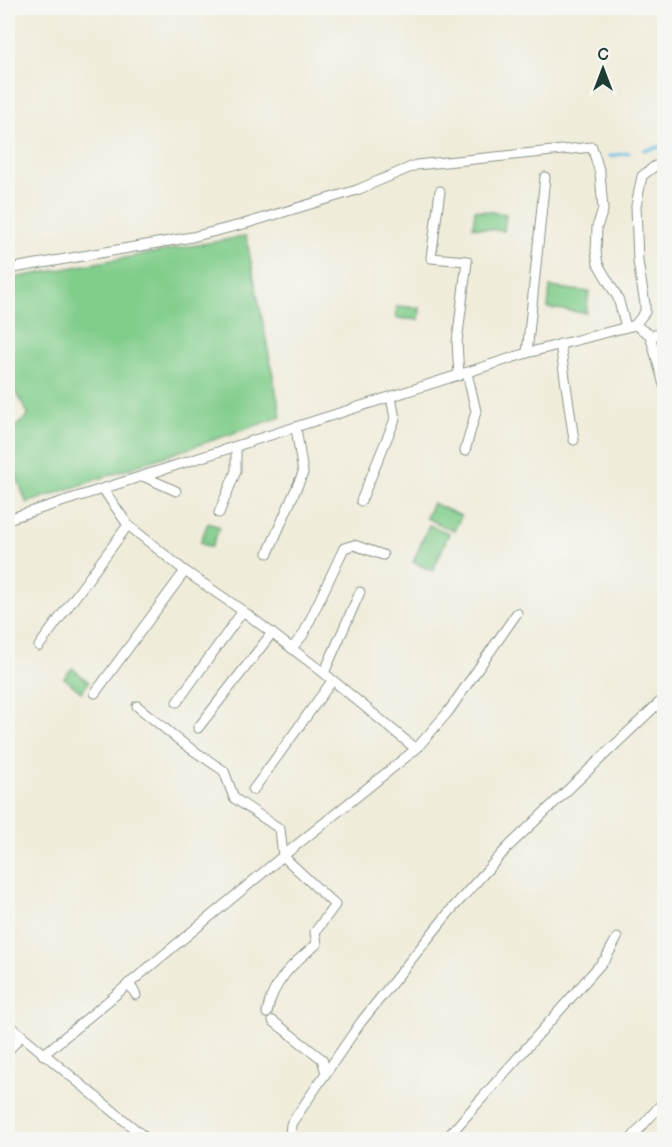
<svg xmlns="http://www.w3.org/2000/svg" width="672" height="1147" font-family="'Balsamiq Sans',sans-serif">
<rect width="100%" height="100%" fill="#f6f6f2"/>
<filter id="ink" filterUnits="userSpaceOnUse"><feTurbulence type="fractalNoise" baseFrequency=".0167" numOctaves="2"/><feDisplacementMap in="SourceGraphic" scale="12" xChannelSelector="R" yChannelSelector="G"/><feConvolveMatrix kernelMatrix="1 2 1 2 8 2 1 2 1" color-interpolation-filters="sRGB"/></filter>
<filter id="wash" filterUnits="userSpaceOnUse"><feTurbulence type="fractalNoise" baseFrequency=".008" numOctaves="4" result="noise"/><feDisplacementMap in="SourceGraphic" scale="24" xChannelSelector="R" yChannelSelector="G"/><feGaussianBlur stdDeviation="1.35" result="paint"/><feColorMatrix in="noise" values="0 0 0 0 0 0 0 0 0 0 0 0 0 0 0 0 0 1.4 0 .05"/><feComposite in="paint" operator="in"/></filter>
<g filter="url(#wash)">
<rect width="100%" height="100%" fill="#f0ecda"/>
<g fill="#81cd8b" stroke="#508560" stroke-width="1.5">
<path d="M475 210 506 214 504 231 473 227Z"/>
<path d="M246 236 281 417 27 503 8 456V433L29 415 8 378V279Z"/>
<path d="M550 287 589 292 586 313 548 308Z"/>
<path d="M397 306 420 308 419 320 396 318Z"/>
<path d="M433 503 461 516 454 531 426 518Z"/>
<path d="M208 523 220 527 211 547 200 543Z"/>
<path d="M429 525 449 533 433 571 413 562Z"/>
<path d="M72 668 89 682 81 692 64 678Z"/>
</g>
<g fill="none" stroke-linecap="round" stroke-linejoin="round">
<g stroke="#65bee3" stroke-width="3">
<path d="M644 150 664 146"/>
<path d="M610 156 629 153"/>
</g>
</g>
</g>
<g filter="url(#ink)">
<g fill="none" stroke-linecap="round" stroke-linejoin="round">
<g stroke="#889487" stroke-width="11">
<g id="street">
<path d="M440 191 431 258 467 261 457 342 459 376"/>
<path d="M8 269 192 237 244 224 357 190 416 165 592 147 600 173 603 210 597 227 596 252 598 264 618 298 626 327"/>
<path d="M635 325 650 335 664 385"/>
<path d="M650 335H664"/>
<path d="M560 344 574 440"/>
<path d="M527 353 545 177"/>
<path d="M465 451 476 411 467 373"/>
<path d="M143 476 176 491"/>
<path d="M103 489 128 525 185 571 243 611 324 673 416 749"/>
<path d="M361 501 395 419 391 397"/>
<path d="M219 513 236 471V446"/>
<path d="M8 519 527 353 635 325 645 312V304L638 262 636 206 642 176 655 166"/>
<path d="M268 553 303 473 296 428"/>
<path d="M39 646 128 525"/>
<path d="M292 648 303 635 344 548 354 545 383 555"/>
<path d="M324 673 360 592"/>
<path d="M95 693 185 571"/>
<path d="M177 702 243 611"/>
<path d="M137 706 184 744 224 771 234 798 280 829 283 856 335 905 315 932 317 944C294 962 272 982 267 1013"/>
<path d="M198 728 272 633"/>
<path d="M253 790 332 681"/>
<path d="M129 983 136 995"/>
<path d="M273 1021 322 1059 326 1073"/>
<path d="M8 1024 148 1140"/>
<path d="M8 1051 21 1036"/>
<path d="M43 1055 283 856 416 749 448 712 517 613"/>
<path d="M294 1140 290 1136 291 1124 361 1022 450 911 508 847 664 698"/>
<path d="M445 1140 606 958 617 938"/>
<path d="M630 1140 664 1101"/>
</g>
</g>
<use href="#street" stroke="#fff" stroke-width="9"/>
</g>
</g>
<rect width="672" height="1147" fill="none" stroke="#f6f6f2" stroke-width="30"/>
<g transform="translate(603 69)" stroke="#f6f6f2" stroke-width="4.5" paint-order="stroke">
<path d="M0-4.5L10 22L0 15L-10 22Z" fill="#1f3d34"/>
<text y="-9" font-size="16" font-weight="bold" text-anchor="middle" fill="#1f3d34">С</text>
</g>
</svg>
